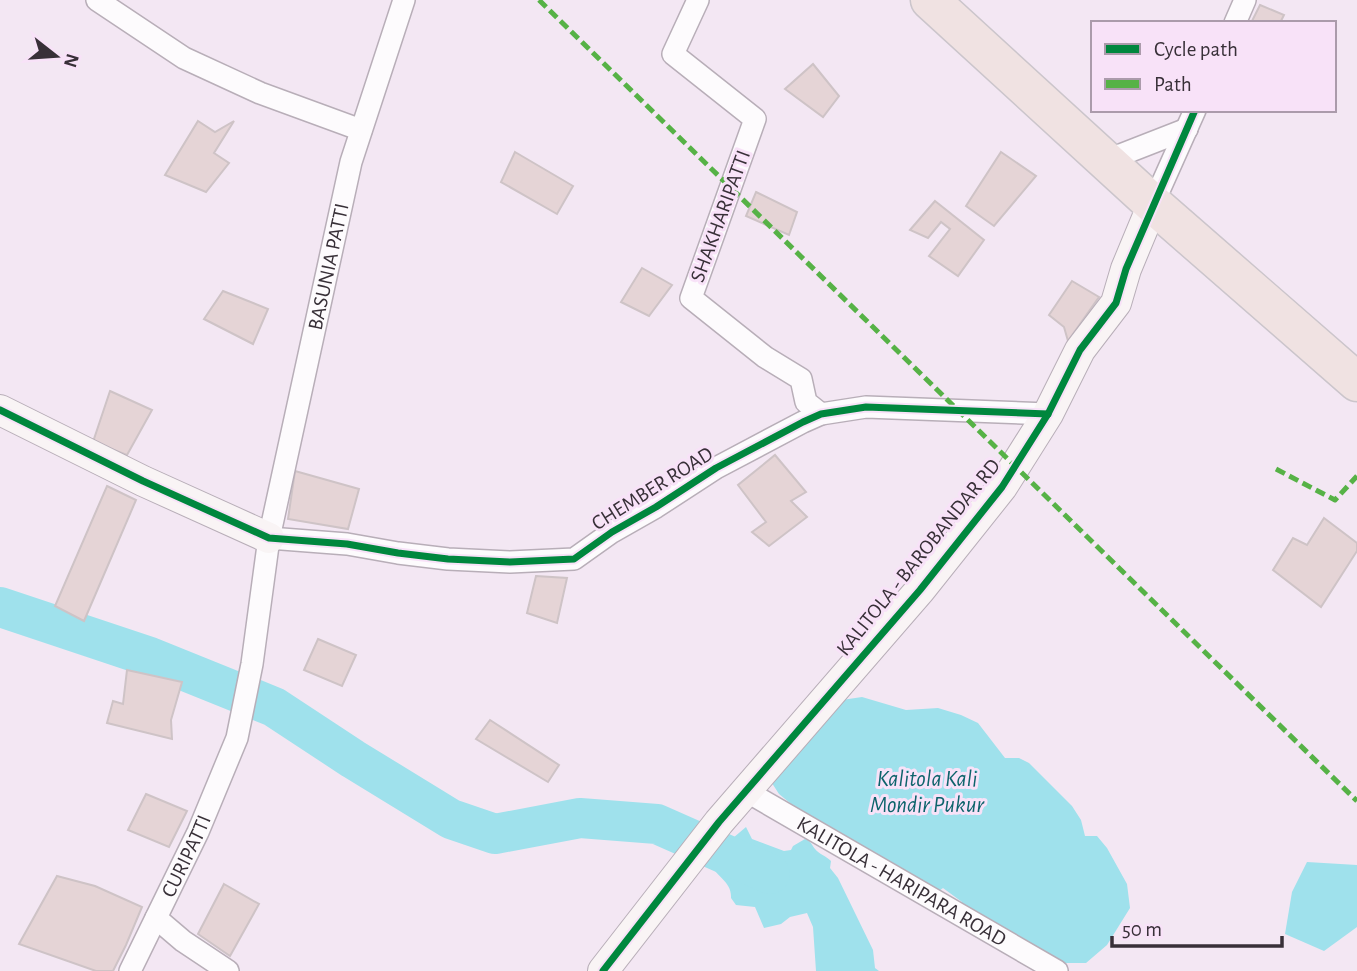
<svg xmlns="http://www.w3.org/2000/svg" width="1357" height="971" font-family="'Alegreya Sans',sans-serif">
<rect width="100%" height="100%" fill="#f3e7f3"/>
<g fill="#9fe1ec">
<path d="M862 697 906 710 938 708 961 715 978 723 1005 758H1019L1029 763 1072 806 1081 820 1085 836H1097L1107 848 1127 884 1130 908 1107 945 1086 963H1059L960 906 962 902 943 888 935 894 801 812 779 794 770 780 835 701Z"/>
<path d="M746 827 752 839 784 851 791 850 793 846 805 839C812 842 811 844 815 849 819 854 826 856 831 861L830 868 838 878 873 950 875 968 879 971H816L813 927 807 913 790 917 781 924 764 928 755 907 736 905 731 898C732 881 716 878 711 863L723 848 730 855 733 838Z"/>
<path d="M1307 862 1357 865V927L1324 951 1285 934 1292 892Z"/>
</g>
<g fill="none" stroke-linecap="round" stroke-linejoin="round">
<path stroke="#9fe1ec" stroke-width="40" d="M0 607 150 657 274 707 353 759 451 819 495 834 580 818 657 824 770 874"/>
</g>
<g fill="#e5d4d6" stroke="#cec3c6" stroke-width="2">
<path d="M1260 5 1284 15 1280 23H1251Z"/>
<path d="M813 64 839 96 823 117 785 89Z"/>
<path d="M198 121 215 132 234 121 214 153 229 163 206 192 165 175Z"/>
<path d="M515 152 573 186 557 214 501 182Z"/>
<path d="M1001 152 1036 176 994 226 966 206Z"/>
<path d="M756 192 797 212 789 235 746 216Z"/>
<path d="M935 201 984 240 958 276 929 256 950 229 941 222 928 238 910 230Z"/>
<path d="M642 268 672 285 649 316 621 302Z"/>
<path d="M1072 281 1099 297 1068 341 1064 327 1049 315Z"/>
<path d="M223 291 268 309 253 344 204 319Z"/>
<path d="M110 391 152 410 127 455 93 442Z"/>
<path d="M775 455 806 492 791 501 807 517 769 546 752 532 766 522 738 485Z"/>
<path d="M295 471 359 489 348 529 288 519Z"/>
<path d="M107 486 136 500 84 621 55 606Z"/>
<path d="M1324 518 1357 543V551L1321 607 1273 570 1293 538 1307 545Z"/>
<path d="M536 576 567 578 557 623 527 613Z"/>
<path d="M318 639 356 655 342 686 304 670Z"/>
<path d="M127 670 182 682 171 720 172 739 107 723 113 701 123 704Z"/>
<path d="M490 720 559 765 548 782 476 739Z"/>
<path d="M146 794 187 811 169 847 128 830Z"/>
<path d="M57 876 95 886 142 907 126 945 113 971H96L19 944Z"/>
<path d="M224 884 259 904 230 956 198 934Z"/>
</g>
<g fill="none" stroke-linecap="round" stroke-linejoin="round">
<g stroke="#b8aeb8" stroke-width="24">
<g id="street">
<path d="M97 0 184 58 260 93 361 130"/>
<path d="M698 0 673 54 755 119 691 298 765 357 801 379 806 402 821 414"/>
<path d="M1235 23 1245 0"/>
<path d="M1105 161 1187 129"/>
<path d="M1153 204 1195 110"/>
<path d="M269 538 347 544 398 553 448 559 510 562 574 559 612 532 656 507 716 468 803 422 821 414 866 407 1048 414"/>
<path id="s1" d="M746 791 1057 971"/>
<path d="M156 918 183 941 228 971"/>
<path id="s2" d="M130 971 198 832 237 738 252 664 269 538 351 162 404 0"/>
</g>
</g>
<g stroke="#b8aeb8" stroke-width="32">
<g id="secondary">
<path d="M0 410 143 481 269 538"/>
<path d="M603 971 719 822 920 590 1002 487 1048 414 1080 350 1116 303 1126 269 1153 204"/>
</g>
</g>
<g stroke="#cbc5cb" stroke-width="41">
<path id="highway" d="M930 0 1153 204 1357 382"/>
</g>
<use href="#street" stroke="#fdfbfd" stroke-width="21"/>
<use href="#secondary" stroke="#f9f4f5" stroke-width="30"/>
<use href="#highway" stroke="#f0e2e2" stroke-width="38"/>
<g stroke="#56b246" stroke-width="5" stroke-dasharray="10 5" stroke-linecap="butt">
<path d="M539 0 1357 801"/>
<path d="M1276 469 1335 500 1357 476"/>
</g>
<g stroke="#f8e2f8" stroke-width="11">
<g id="cycleway">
<path d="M0 410 143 481 269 538 347 544 398 553 448 559 510 562 574 559 612 532 656 507 716 468 803 422 821 414 866 407 1048 414"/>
<path d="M603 971 719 822 920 590 1002 487 1048 414 1080 350 1116 303 1126 269 1195 110"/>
</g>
</g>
<use href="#cycleway" stroke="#00873e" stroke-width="7"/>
</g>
<g text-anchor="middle" stroke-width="6" stroke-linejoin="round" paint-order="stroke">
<g font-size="21" fill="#383038" stroke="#f8e2f8">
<text transform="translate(720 216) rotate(-70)" y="7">SHAKHARIPATTI</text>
<text dy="7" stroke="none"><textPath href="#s2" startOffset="737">BASUNIA PATTI</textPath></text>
<text transform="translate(652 488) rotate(-32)" y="7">CHEMBER ROAD</text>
<text transform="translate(918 557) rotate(-51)" y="7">KALITOLA - BAROBANDAR RD</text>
<text dy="7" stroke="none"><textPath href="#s2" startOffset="128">CURIPATTI</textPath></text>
<text dy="7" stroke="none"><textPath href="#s1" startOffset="180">KALITOLA - HARIPARA ROAD</textPath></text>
</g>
<g font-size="23" font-style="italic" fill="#0d636b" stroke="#f8e2f8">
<text x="927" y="786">Kalitola Kali<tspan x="927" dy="26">Mondir Pukur</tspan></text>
</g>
</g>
<rect x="1091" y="21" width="245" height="91" fill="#f8e2f8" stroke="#ab9bab" stroke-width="2"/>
<rect x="1105" y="44" width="35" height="10" fill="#00873e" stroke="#ab9bab" stroke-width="2"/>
<text x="1154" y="56" font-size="21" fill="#383038">Cycle path</text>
<rect x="1105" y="79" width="35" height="10" fill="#56b246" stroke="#ab9bab" stroke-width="2"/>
<text x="1154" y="91" font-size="21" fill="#383038">Path</text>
<g transform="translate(56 56) rotate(107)" stroke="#f8e2f8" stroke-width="5" paint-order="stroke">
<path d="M0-5L12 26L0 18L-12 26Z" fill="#383038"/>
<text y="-10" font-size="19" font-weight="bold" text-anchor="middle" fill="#383038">N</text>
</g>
<path d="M1112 936v10h170v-10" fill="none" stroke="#383038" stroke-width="3.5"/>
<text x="1122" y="936" font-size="21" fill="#383038" stroke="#f8e2f8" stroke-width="5" paint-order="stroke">50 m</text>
</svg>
